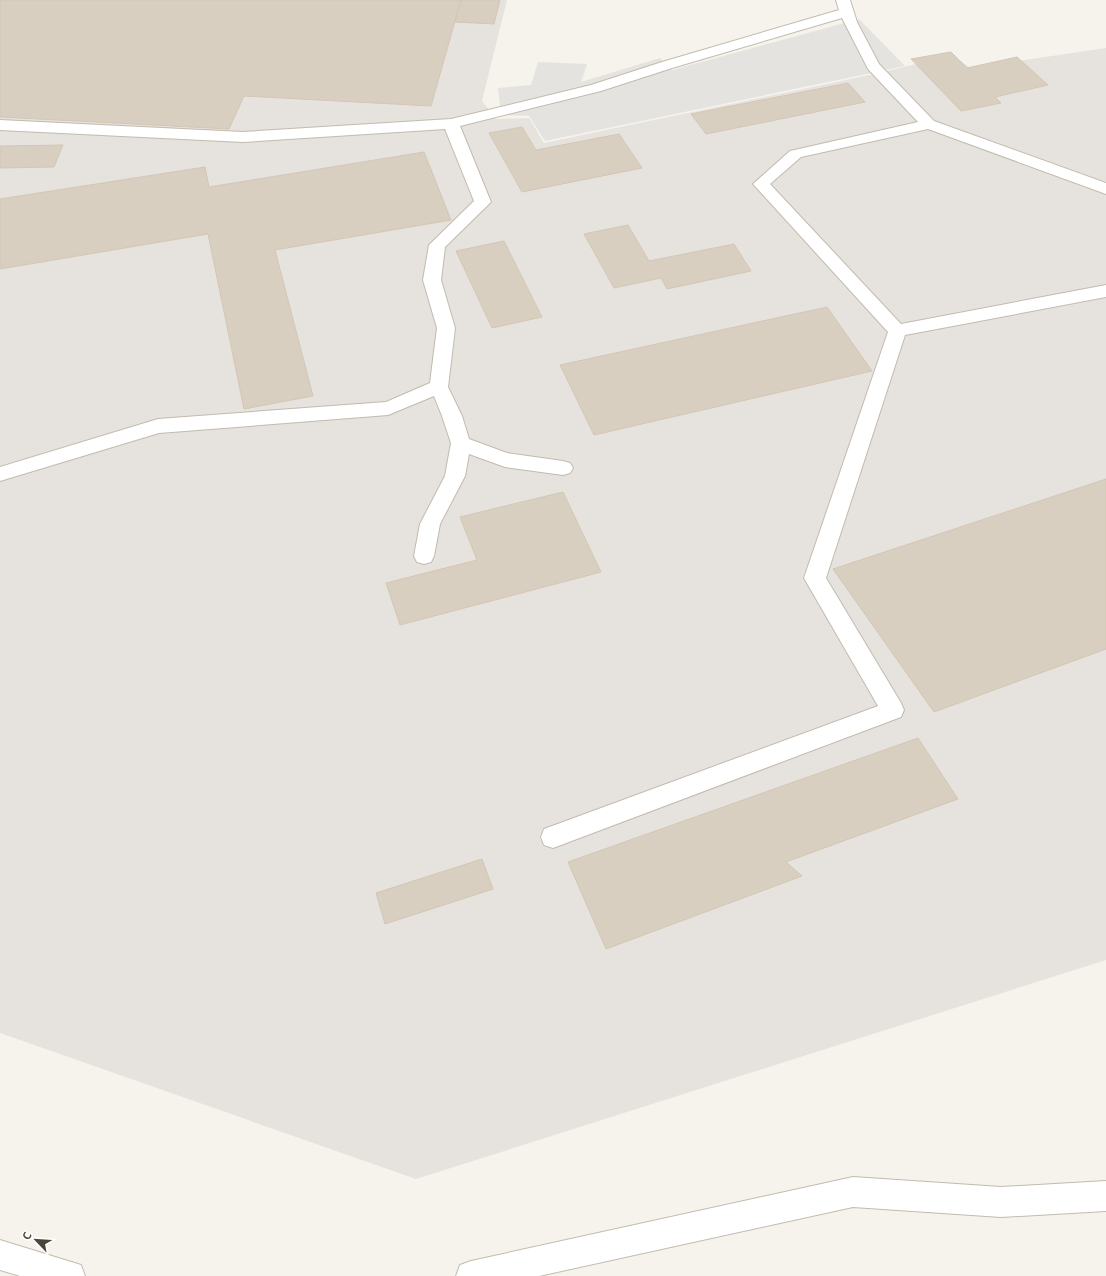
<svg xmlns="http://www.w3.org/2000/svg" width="1106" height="1276" font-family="'Open Sans',sans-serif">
<rect width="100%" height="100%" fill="#f6f3ec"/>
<path fill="#e6e2dd" d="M0 0H507L482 101 496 119 529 118 544 143 879 73 953 55 970 68 1106 48V960L416 1179 0 1033Z"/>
<path fill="#e5e3e0" d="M859 19 905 66 545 141 529 116 501 115 498 88 531 85 538 62 587 64 581 82 660 58 672 70Z"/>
<g fill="#d8cfc1" stroke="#d3c7b4">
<path d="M0 0H461L431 106 244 96 229 129 0 117Z"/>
<path d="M461 0H500L494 24 455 22Z"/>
<path d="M951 52 967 68 1017 57 1048 85 995 97 1001 103 961 111 911 59Z"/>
<path d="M848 83 865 102 706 134 691 114Z"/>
<path d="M522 127 536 150 619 134 642 168 522 192 489 133Z"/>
<path d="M63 145 54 167 0 168V146Z"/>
<path d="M424 152 451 220 275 250 313 396 244 409 208 234 0 269V199L205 167 209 187Z"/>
<path d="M628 225 649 261 734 244 751 271 667 289 661 278 614 288 584 234Z"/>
<path d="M504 241 542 317 492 328 456 251Z"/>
<path d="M827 307 872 371 594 435 560 365Z"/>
<path d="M1106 479V649L934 712 833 569Z"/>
<path d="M563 492 601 572 400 625 386 583 477 560 460 517Z"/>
<path d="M918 738 958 799 786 862 802 876 606 949 568 862Z"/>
<path d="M482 859 493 889 385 924 376 893Z"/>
</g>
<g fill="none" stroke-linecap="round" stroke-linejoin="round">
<g stroke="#c2bbae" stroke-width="2">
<g id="minor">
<path d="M836 0H850L857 22 879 64 934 121 1106 183V194L928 129 801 157 770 184 901 324 1106 285V297L905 335 826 578 901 703 904 710 901 717 553 848 544 845 541 837 544 829 878 706 804 578 888 332 753 184 790 151 918 122 868 69 842 18 672 68 601 91 460 126 491 202 445 247 441 280 455 328 448 387 462 416 469 439 507 453 563 461 570 463 573 468 570 473 563 475 505 467 469 454 465 476 440 524 434 556 431 562 424 564 417 562 414 556 420 524 445 476 451 443 442 416 434 396 388 415 159 433 0 481V467L158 419 386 402 430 383 437 328 423 280 429 245 474 201 445 129 243 142 0 130V120L243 132 451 119 591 85 662 62 839 10Z"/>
<path d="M853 1177 1001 1187 1106 1181V1211L1001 1217 853 1207 539 1276H456L460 1265 471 1261Z"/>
<path d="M0 1240 81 1265 85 1276H20L0 1270Z"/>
</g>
</g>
<use href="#minor" fill="#fff" fill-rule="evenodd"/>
</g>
<g transform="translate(36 1240) rotate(295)" stroke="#ffffff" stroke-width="3" paint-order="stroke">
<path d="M0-3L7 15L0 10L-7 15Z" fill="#4b4439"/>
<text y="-6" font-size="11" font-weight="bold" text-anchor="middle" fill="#4b4439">С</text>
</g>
</svg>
